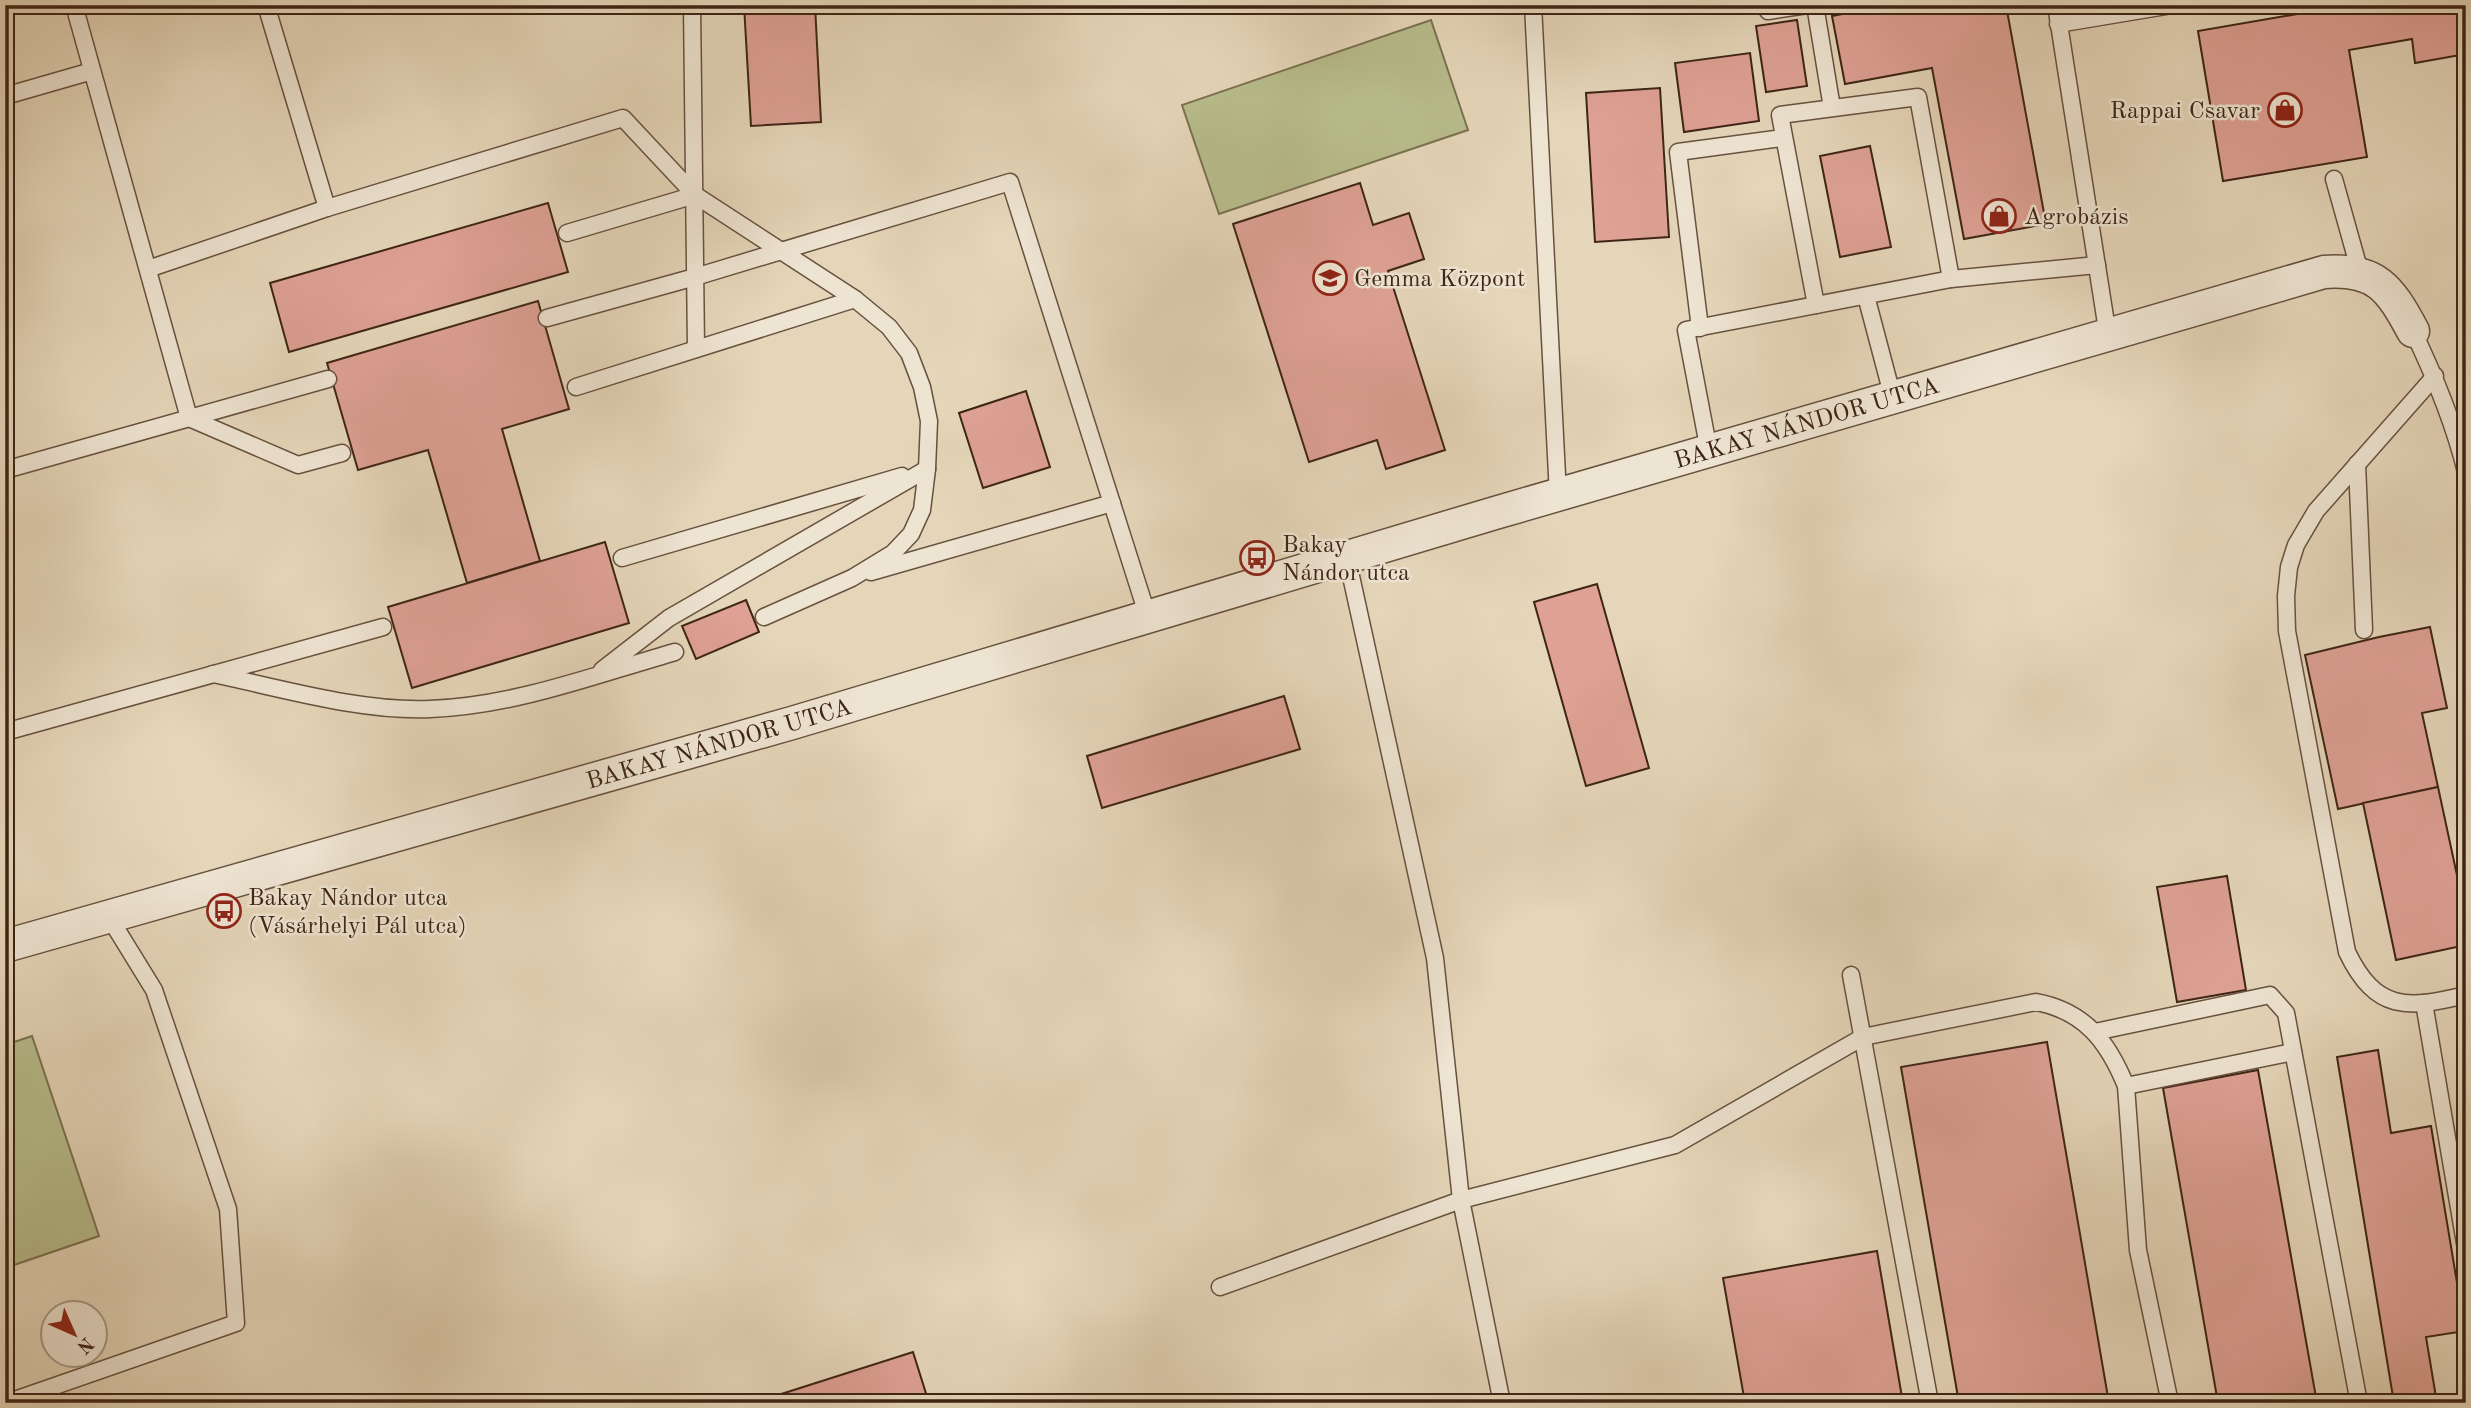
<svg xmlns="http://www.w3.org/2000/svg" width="2471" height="1408" font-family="'Old Standard TT',serif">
<rect width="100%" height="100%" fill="#e5d6b9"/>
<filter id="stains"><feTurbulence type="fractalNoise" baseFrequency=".00286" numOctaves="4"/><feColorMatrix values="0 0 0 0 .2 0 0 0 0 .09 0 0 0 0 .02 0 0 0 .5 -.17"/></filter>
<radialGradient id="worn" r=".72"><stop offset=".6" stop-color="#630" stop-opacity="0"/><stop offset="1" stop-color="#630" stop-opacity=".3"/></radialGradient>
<g fill="#b8bd8c" stroke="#7b7151" stroke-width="2">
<path d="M1431 20 1468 130 1219 214 1182 105Z"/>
<path d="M32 1036 99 1236 5 1268V1045Z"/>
</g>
<g fill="#dea194" stroke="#3e2516" stroke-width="2">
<path d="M744 5H815L821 122 751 126Z"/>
<path d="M1889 5H2006L2046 224 1964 239 1932 68 1845 84 1832 16Z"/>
<path d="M2350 5H2466V54L2415 63 2412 39 2349 50 2367 157 2223 181 2198 31Z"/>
<path d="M1797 20 1807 86 1766 92 1756 26Z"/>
<path d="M1750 53 1759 121 1684 132 1675 63Z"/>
<path d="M1660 88 1669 237 1595 242 1586 93Z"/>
<path d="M1870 146 1891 247 1840 257 1820 156Z"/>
<path d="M1360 183 1373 225 1409 213 1424 259 1388 271 1445 450 1386 469 1377 440 1309 462 1233 224Z"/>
<path d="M548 203 568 272 289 352 270 283Z"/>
<path d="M538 301 569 409 502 429 540 561 467 583 428 450 358 470 327 363Z"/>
<path d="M1026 391 1050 467 983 488 959 413Z"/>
<path d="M605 542 629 623 412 688 388 607Z"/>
<path d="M1597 584 1649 768 1586 786 1534 602Z"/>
<path d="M746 600 759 632 696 659 682 626Z"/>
<path d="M2430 627 2447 708 2422 713 2438 787 2338 809 2305 655 2379 637Z"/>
<path d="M1284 696 1300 749 1102 808 1087 756Z"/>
<path d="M2438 787 2466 917V945L2396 960 2363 803Z"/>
<path d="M2227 876 2246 990 2177 1002 2157 887Z"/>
<path d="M2047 1042 2109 1403H1959L1901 1067Z"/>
<path d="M2378 1050 2391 1133 2431 1126 2465 1331 2426 1337 2437 1403H2394L2337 1057Z"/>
<path d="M2258 1070 2317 1403H2218L2163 1088Z"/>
<path d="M1877 1251 1903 1403H1745L1723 1278Z"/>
<path d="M913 1352 929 1403H753Z"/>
</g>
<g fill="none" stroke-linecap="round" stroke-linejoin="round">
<g stroke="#68513f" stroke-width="19">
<g id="lane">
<path d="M74 5 189 418 298 465 342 453"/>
<path d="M266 5 327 208"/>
<path d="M692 5 696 349"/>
<path d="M1533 5 1558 495"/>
<path d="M1815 5 1832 108"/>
<path d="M2056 5 2108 336"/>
<path d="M1768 11 1807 5"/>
<path d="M2058 24 2172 5"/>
<path d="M5 96 92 71"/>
<path d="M2334 179 2360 272"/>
<path d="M567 233 695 195"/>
<path d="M148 269 327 208 623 118 695 195 855 299 889 327 909 353 922 387 929 421 927 469 922 510 911 534 893 553 852 578 764 617"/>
<path d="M1866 296 1893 398"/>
<path d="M1816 305 1780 115 1918 97 1951 279"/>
<path d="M547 318 695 277 1010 182 1148 617"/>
<path d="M1700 328 1678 152 1782 138"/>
<path d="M2413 331C2435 377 2454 423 2466 472"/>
<path d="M2435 376 2316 511 2296 545 2289 567 2286 596 2287 631 2347 952C2376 1012 2407 1009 2466 995"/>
<path d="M576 387 855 299"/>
<path d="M1709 451 1686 330 1951 279 2097 265"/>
<path d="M2357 464 2364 630"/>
<path d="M5 470 328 379"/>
<path d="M622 558 902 476"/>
<path d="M1347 558 1435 958 1461 1200 1502 1403"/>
<path d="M871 572 1112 503"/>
<path d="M602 670 669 618 927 469"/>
<path d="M213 674C280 688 361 712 430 709 514 706 595 675 675 652"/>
<path d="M5 732 383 627"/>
<path d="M1851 975 1930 1403"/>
<path d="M2424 1003 2466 1249"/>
<path d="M2095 1032 2270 995 2286 1013 2359 1403"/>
<path d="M2126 1086 2293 1052"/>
<path d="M1220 1287 1461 1200 1675 1145 1863 1037 2036 1002C2085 1011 2108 1042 2126 1086L2138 1250 2170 1403"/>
<path d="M6 1403 236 1323 228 1209 154 990 109 917"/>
</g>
</g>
<g stroke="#68513f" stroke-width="35">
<g id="street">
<path id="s1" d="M5 946 792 723 1495 513 2324 272C2376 268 2390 288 2413 331"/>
</g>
</g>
<use href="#lane" stroke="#eee4d2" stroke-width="16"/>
<use href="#street" stroke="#eee4d2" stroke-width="32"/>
</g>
<defs>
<g id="shop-ring" transform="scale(1.75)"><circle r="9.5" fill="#eee4d2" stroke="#8f2418" stroke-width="1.5"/><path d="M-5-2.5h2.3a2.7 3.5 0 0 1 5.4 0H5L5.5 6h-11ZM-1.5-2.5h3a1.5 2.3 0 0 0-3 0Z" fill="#8f2418"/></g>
<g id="school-ring" transform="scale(1.75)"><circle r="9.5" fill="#eee4d2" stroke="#8f2418" stroke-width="1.5"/><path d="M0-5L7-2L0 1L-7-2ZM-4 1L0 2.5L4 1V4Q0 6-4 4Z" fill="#8f2418"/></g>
<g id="bus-ring" transform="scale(1.75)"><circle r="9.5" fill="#eee4d2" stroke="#8f2418" stroke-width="1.5"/><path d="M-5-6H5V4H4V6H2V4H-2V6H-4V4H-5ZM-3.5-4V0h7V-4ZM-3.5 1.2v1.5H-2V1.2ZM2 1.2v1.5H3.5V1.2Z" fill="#8f2418"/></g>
</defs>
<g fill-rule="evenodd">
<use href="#shop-ring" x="2285" y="110"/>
<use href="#shop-ring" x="1999" y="216"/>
<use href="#school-ring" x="1330" y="278"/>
<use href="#bus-ring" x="1257" y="558"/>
<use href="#bus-ring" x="224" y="911"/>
</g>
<g text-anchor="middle" stroke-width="5" stroke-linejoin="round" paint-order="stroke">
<g font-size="24" fill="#3e2516" stroke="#eee4d2" text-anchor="start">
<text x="2260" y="118" text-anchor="end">Rappai Csavar</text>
<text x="2024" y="224">Agrobázis</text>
<text x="1354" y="286">Gemma Központ</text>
<text x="1282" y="552">Bakay<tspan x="1282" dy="28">Nándor utca</tspan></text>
<text x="248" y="905">Bakay Nándor utca<tspan x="248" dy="28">(Vásárhelyi Pál utca)</tspan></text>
</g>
<g font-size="24" fill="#3e2516" stroke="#eee4d2">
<text dy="8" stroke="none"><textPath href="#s1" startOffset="1876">BAKAY NÁNDOR UTCA</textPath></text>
<text dy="8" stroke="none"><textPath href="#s1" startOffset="742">BAKAY NÁNDOR UTCA</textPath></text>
</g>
</g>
<rect width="2471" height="1408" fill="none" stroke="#e5d6b9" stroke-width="28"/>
<rect x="7" y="7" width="2457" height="1394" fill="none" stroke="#3e2516" stroke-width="3.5"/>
<rect x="14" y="14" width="2443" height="1380" fill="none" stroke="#3e2516" stroke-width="2"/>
<g transform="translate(74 1334) rotate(135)"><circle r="33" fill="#eee4d2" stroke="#a89887" stroke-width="2"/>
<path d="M0-5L12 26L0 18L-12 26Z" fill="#8f2418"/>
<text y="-10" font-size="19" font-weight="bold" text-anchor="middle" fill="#3e2516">N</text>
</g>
<rect width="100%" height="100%" filter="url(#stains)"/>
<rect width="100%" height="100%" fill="url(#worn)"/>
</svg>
